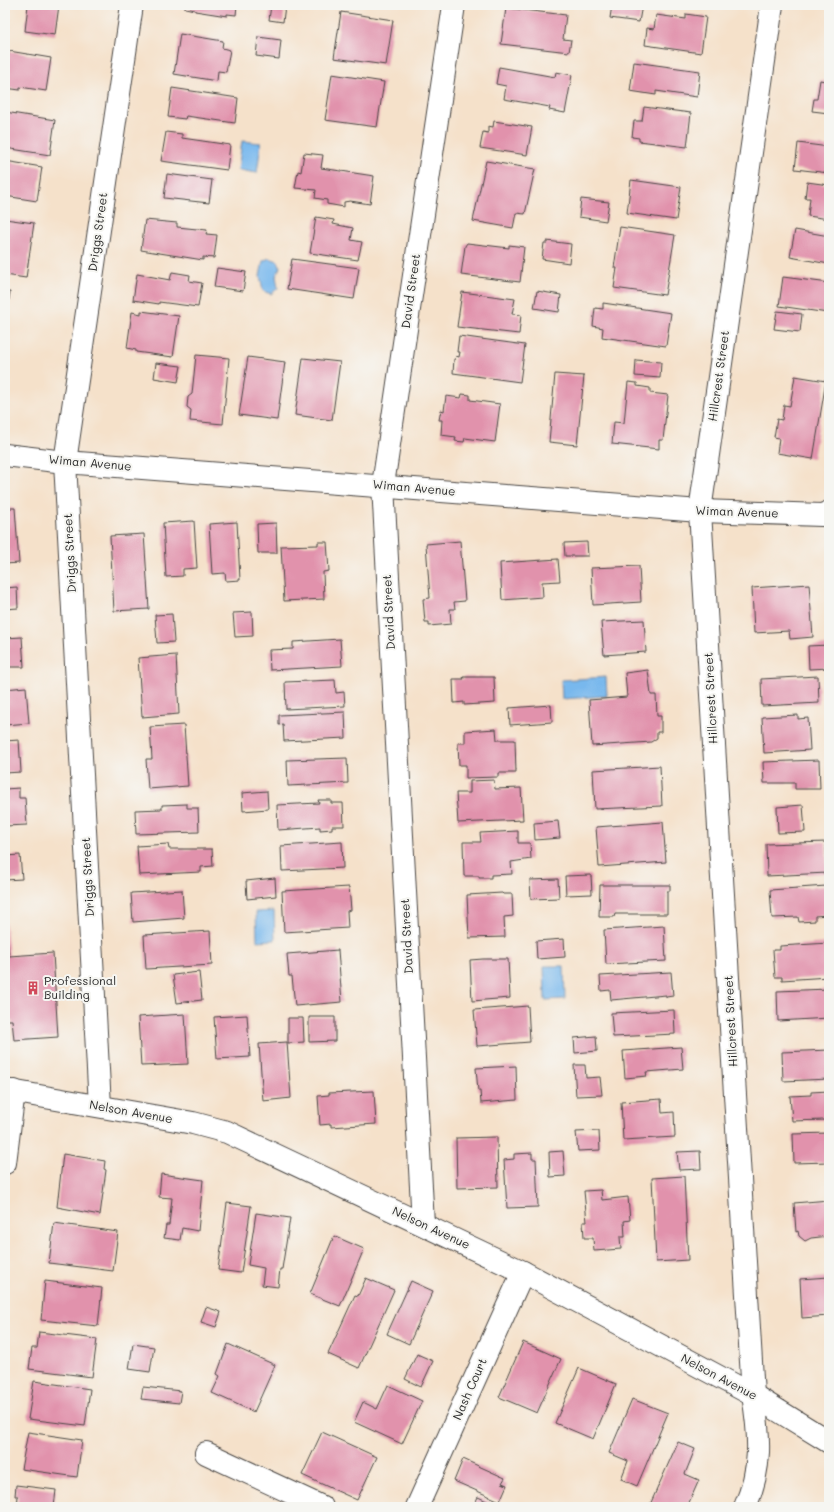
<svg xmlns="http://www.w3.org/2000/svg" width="834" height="1512" font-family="Mali,sans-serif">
<rect width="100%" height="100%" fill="#f6f6f2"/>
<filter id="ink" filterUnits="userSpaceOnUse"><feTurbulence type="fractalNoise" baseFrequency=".025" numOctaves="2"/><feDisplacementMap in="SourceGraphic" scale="8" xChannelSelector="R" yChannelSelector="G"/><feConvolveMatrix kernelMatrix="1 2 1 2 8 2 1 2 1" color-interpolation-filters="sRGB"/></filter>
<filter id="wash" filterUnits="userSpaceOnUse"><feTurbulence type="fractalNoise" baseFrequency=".012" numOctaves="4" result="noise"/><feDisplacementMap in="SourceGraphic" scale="16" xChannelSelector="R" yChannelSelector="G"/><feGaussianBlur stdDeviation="0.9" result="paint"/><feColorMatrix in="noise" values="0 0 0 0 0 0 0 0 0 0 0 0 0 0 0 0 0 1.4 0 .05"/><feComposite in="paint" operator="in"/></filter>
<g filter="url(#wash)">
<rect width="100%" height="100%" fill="#f5e1ca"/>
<g fill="#78b8ed" stroke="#52728c">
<path d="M242 141 261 143 257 173 238 170Z"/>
<path d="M269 258 278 261 280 267 276 276 278 288 271 294 263 291 260 276 263 261Z"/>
<path d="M606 677 607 696 562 699 561 680Z"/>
<path d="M274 911 275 940 257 941 256 912Z"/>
<path d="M544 966H564L565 999 545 1000Z"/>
</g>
<g id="blocks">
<g fill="#e192ac">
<path d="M28 5H59L55 35 25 31Z"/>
<path d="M185 5H237L236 15 227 14V16L195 11V10L185 8Z"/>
<path d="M271 5H285L283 22 269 20Z"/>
<path d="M612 5H642L639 22 610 18Z"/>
<path d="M506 8 566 15 563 39 571 40 569 52 501 44Z"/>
<path d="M341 12 393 20 386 65 334 58Z"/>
<path d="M686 14 706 17 701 53 645 45 647 28 654 29 656 15 686 19Z"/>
<path d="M180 34 223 41 222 48 230 50 226 72 218 71 217 81 174 74Z"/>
<path d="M258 37 281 40 279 59 256 56Z"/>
<path d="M9 51 51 58 46 91 20 87V90L5 88Z"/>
<path d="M634 62 700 71 697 97 656 91V95L630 91Z"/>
<path d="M499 67 555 77 556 72 572 75 565 113 549 110 550 107 504 99 506 86 496 84Z"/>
<path d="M332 74 384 82 377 127 325 120Z"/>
<path d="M820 80 829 82V113L812 111 814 99H817Z"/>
<path d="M172 88 238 98 235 123 186 116 185 119 168 117Z"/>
<path d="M644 107 691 113 687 147 639 141V138L632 137 634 121H642Z"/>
<path d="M5 112 55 120 50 155 5 148Z"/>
<path d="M494 121 532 127 527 155 480 148 483 132 488 133V126L493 127Z"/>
<path d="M166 132 182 134V138L230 145 227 170 161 161Z"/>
<path d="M798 143 829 147V173L795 169Z"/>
<path d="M304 153 323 155 321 168 374 176 370 204 350 201 344 202V207L327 204V200L315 198 316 190 295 188 298 171 301 172Z"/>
<path d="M5 161 42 167 37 201 5 196Z"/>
<path d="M486 161 535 169 525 214 516 213 513 228 473 221Z"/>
<path d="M167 174 212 180 209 203 164 198Z"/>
<path d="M631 180 681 187 676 220 627 213Z"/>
<path d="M807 182 829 185V219L808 216 810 198H805Z"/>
<path d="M581 199 609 202 606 221 579 217Z"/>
<path d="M316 217 334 220 333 224 353 228 351 240 362 242 358 260 310 253Z"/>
<path d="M5 219 34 223 26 278 5 275Z"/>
<path d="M145 220 177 223V227L207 230 206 234 217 235 214 258 203 257V260L141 250Z"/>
<path d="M620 227 675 235 665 295 614 288 617 268H614Z"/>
<path d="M795 230 829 236V264L790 257Z"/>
<path d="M547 241 571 244 569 263 542 259 544 243H547Z"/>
<path d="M467 243 509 248V245L524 247 520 282 461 275 465 246Z"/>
<path d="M292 259 359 268 354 299 287 289Z"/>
<path d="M217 268 246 272 243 291 214 287Z"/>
<path d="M172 272 190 275 189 281 202 283 198 307 159 302V304L133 300 137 274 170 280Z"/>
<path d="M783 277 829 283 828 313 779 306Z"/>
<path d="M537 291 561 295 559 312 534 308Z"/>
<path d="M5 292H10L6 321H5Z"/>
<path d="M462 292 515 299 512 314 521 315 519 334 457 327Z"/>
<path d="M603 303 671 313 666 346 602 337 603 328 593 326 595 308 603 309Z"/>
<path d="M141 311 179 316 173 357 136 352V350L127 348 132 312 141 314Z"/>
<path d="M777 311 802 314 800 332 774 329Z"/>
<path d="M459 336 525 345 520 382 453 373 454 359H455L456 356 459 357 460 352H457Z"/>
<path d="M196 355 229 358 223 424 190 421 191 410 187 407 188 397 192 394Z"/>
<path d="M248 357 285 362 277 420 239 415Z"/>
<path d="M303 358 340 362 332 420 295 415Z"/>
<path d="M636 360 661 362 660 378 635 376Z"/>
<path d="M156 363 181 366 178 382 154 378Z"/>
<path d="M555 374 584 376 577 445 549 442Z"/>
<path d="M795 376 826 381 813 459 777 453 779 438 774 437 777 419 782 420 784 405 790 406Z"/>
<path d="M628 382 637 383V386L650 388V393L668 395 663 440H659V449L612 444 614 422 624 423Z"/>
<path d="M462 394 470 395V400L500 404 495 442 465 438 464 442 455 441 456 437 441 435 442 420H439L441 410 444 411 446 396 461 398Z"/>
<path d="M5 508H15L19 563 5 564Z"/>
<path d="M194 521 197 568 183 569V576L166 577 163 523Z"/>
<path d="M237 522 240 580 226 581 225 573 212 574 209 524Z"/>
<path d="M276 523 277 553H258L257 524Z"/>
<path d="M144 534 149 609 114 611 110 536Z"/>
<path d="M460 541 465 601 454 602 455 609H450L451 624 429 626V622H425L423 599 430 598 426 544Z"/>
<path d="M318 542H327L329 571 323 572 324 599 284 601 281 546 318 545Z"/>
<path d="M587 542 588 556H565L564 543Z"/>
<path d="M558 559 560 581 542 582 543 597 502 600 500 563Z"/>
<path d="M639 566 641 602 593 605 591 568Z"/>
<path d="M809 584 813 637 790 639 789 631 754 633 752 588Z"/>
<path d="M17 587 18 608 5 609V588Z"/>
<path d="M252 612 253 636 235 637 233 613Z"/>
<path d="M172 614 174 642 157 643 155 615Z"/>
<path d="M644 620 646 652 604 655 601 622Z"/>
<path d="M22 637 24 667H5V638Z"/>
<path d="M340 639 342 666 270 670 269 650 293 649V642Z"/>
<path d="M829 645V668L809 669 808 646Z"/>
<path d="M176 655 179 714 142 717 138 658Z"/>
<path d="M648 670 651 695H656L657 716H661V732H657V738L651 742 592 746 589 700 627 697 625 673Z"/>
<path d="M818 676 819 703 762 706 761 679Z"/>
<path d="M463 677H494L495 703 464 705V702L454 703 453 679H464Z"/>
<path d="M335 680 336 693 344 692 345 706 286 709 285 682Z"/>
<path d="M26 687 29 723 5 725V689Z"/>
<path d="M551 705 552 722 510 725 509 708Z"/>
<path d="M345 712 346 738 284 741 283 724 279 725V715Z"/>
<path d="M798 715V719L808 718 810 750 764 753 762 717Z"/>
<path d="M184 725 188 786 148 789 146 759H152L150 727Z"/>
<path d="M496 729 497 740H515L516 773H498V777L466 778V765H459L458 743H465V731Z"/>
<path d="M19 740 21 772 5 773V741Z"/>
<path d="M347 758 348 783 288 786 287 760Z"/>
<path d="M819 760 820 789H795V783H764L763 762Z"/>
<path d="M660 766 662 806 595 809 593 770Z"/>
<path d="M494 780 495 789 521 788 523 820 458 823 456 793H470V781Z"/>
<path d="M19 788V798H25L27 825 5 826V789Z"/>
<path d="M267 791 268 809 243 811 242 793Z"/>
<path d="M318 800H331V803H343L344 826H332V829L320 830V827L278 830 277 805 319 803Z"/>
<path d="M187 804V808H198L199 832 136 834 135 810 162 809V805Z"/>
<path d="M803 805 805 832 778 833 777 807Z"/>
<path d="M558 821 560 838 535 840 534 823Z"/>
<path d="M663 822 666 862 599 867 596 827Z"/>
<path d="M518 831V843H530L531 859 511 862 512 874 491 875V878H479V876H464L463 842H481L480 833Z"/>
<path d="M342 842 343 868 282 871 281 846Z"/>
<path d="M826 842 827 873 767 876 766 844Z"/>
<path d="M168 844 169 849H212L213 866 201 867V872L139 875 137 846Z"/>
<path d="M20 855 22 879 5 880V856Z"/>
<path d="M591 875 592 894 566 895 565 876Z"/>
<path d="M275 878 276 896 247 899 246 881Z"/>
<path d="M558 879 559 898 531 899 530 880Z"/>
<path d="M600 885H670V891H667V914H615L614 917H599Z"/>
<path d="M826 886V893H829L828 915 815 916V921L799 922 798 917 772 918 770 890Z"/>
<path d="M349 887 351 910 347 911 348 928 284 932 282 891Z"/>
<path d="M182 890 184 918 133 922 131 893Z"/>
<path d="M502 893 503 894H512L513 916 504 917 505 937 469 938 467 895Z"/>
<path d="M5 918 9 956 53 953 58 1037 14 1040 12 1020H5Z"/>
<path d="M664 926 666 961 606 964 604 930Z"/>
<path d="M210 931 212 965 146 969 144 935Z"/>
<path d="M564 939 565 957 537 959 536 941Z"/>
<path d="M829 943V977L782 980V977H775L773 950H780V946Z"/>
<path d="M338 950 342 1002 295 1006 292 976H289L287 954Z"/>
<path d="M483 959H508L510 998 472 1001 470 960Z"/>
<path d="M199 972 202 1000 177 1003 173 975Z"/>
<path d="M671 972 673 996 666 997V995L611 1000 610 990 601 991 600 976Z"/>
<path d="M829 989V1018L778 1021 777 991Z"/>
<path d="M528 1006 530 1042 477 1046 474 1010Z"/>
<path d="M674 1010 675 1034 613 1037 611 1013Z"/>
<path d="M185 1014 188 1064 141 1066 138 1017Z"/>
<path d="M247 1015 250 1057 217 1059 214 1017Z"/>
<path d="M309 1017H335V1041L309 1042Z"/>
<path d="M288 1018H303L304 1042 288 1043Z"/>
<path d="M596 1036 597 1051 575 1053 574 1038Z"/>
<path d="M287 1042 291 1098 263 1101 259 1044Z"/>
<path d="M681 1047 683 1069 646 1072 647 1076 625 1078 623 1051Z"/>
<path d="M829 1050V1079L783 1081 782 1052Z"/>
<path d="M574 1065H585L586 1078 600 1077 602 1095 576 1096Z"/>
<path d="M516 1066 517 1100 481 1103 480 1091H478L476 1068Z"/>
<path d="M374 1091 376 1124 331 1127V1124L320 1125 318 1096 329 1095V1093Z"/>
<path d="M829 1091V1122H825L824 1120 792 1121 790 1096 811 1095V1092Z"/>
<path d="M661 1099 662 1113 674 1112 675 1137 623 1140 621 1102Z"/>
<path d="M599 1131 600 1150 578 1151 576 1132Z"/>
<path d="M829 1133V1162L794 1163 793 1134Z"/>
<path d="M497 1137 498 1187 457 1188 456 1138Z"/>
<path d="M563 1151 565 1176 550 1177 549 1152Z"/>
<path d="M700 1151 701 1169 679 1170 677 1152Z"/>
<path d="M532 1153V1159H536L538 1207 507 1208 504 1160 514 1159V1154Z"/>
<path d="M63 1154 105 1161 104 1169 106 1170 100 1215 57 1207Z"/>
<path d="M161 1174 203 1180 198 1231 182 1228 180 1240 164 1238 166 1225H169L172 1198 159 1197Z"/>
<path d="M684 1176 688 1260 656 1262 652 1178Z"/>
<path d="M601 1190 602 1200 628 1197 630 1220 624 1221 625 1237H620L621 1249 594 1251 593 1238H584L583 1222H587L584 1191Z"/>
<path d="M829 1200V1236L811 1238 805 1241 799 1236 798 1231 796 1232 794 1203Z"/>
<path d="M227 1203 251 1206 241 1273 218 1270Z"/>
<path d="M256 1213 290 1218 282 1269H280L278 1287 262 1285 264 1268 248 1265Z"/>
<path d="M54 1223 118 1232 113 1271 49 1263Z"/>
<path d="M334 1236 364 1249 340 1306 310 1294Z"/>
<path d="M829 1277V1316L802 1318 800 1279Z"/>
<path d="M366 1278 394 1290 359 1368 328 1354 355 1295 358 1296Z"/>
<path d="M45 1281 102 1288 98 1326 41 1320Z"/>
<path d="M411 1281 433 1291 409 1344 387 1334Z"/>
<path d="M206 1307 221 1312 216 1327 201 1322Z"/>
<path d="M39 1332 97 1339 92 1377 29 1369 32 1348H37Z"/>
<path d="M523 1342 561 1359 537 1413 499 1397Z"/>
<path d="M133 1344 154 1347 150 1372 129 1369Z"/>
<path d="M228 1344 275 1365 254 1412 212 1393 220 1376 217 1374Z"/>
<path d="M417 1354 433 1361 421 1387 405 1379Z"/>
<path d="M579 1368 616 1384 593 1439 555 1423Z"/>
<path d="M34 1381 90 1389 85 1426 28 1419Z"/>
<path d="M388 1385 422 1401 402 1444 354 1422 363 1402 377 1409Z"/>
<path d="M143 1387 181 1391 179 1403 141 1399Z"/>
<path d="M632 1399 668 1413 637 1486 621 1479 628 1461 609 1453Z"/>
<path d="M28 1432 82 1440 77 1477 21 1469Z"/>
<path d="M322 1432 377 1457 357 1500 302 1475Z"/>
<path d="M678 1442 695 1449 685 1474 699 1480 687 1507H649Z"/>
<path d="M463 1459 505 1478 502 1483 507 1485 500 1501 454 1481Z"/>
<path d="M16 1485 56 1490 54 1507H17L18 1496H15Z"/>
<path d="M478 1497 500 1507H473Z"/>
</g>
</g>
</g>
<g filter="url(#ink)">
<use href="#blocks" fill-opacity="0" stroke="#494643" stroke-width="1"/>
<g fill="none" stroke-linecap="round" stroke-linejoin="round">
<g stroke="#494643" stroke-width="24">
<g id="minor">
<path d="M5 455 65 462 700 511 822 515 829 512"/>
<path d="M5 1090 193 1123 227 1132 523 1272 753 1395 829 1442"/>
<path d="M100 1106 65 462 132 5"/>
<path d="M5 1163 14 1091"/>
<path d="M423 1224 383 485 454 5"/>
<path d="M206 1453 322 1507"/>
<path d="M417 1507 523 1272"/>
<path d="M745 1507C762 1468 760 1437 753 1395L700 511 772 5"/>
</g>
</g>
<use href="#minor" stroke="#fff" stroke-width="22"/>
</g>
</g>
<defs>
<g id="building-bare" transform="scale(1.08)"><path d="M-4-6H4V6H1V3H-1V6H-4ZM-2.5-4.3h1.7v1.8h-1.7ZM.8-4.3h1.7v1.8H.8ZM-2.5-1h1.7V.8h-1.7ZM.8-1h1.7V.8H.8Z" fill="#d1495b" stroke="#f6f6f2" stroke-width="2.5" paint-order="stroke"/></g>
</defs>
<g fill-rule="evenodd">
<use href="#building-bare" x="33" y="988"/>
</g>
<g text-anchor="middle" stroke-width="4" stroke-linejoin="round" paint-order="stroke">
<g font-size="12" fill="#2b2b2b" stroke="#f6f6f2">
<text transform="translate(98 232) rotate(-82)" y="4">Driggs Street</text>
<text transform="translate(411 291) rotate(-82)" y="4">David Street</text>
<text transform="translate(719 376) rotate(-82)" y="4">Hillcrest Street</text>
<text transform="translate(90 463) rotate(5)" y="4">Wiman Avenue</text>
<text transform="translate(414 488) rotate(5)" y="4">Wiman Avenue</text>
<text transform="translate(737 512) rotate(2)" y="4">Wiman Avenue</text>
<text transform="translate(70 553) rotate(-93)" y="4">Driggs Street</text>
<text transform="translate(389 612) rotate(-93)" y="4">David Street</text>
<text transform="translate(711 698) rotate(-93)" y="4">Hillcrest Street</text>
<text transform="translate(88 877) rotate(-93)" y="4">Driggs Street</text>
<text transform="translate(407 936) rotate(-93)" y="4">David Street</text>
<text transform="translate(731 1021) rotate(-93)" y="4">Hillcrest Street</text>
<text transform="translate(131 1112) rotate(10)" y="4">Nelson Avenue</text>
<text transform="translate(431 1228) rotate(25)" y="4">Nelson Avenue</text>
<text transform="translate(719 1377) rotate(28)" y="4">Nelson Avenue</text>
<text transform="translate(470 1389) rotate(-66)" y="4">Nash Court</text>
</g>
<g font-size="12" fill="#2b2b2b" stroke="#f6f6f2" text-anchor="start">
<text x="44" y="985">Professional<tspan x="44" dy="14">Building</tspan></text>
</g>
</g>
<rect width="834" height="1512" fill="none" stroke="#f6f6f2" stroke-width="20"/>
</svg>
